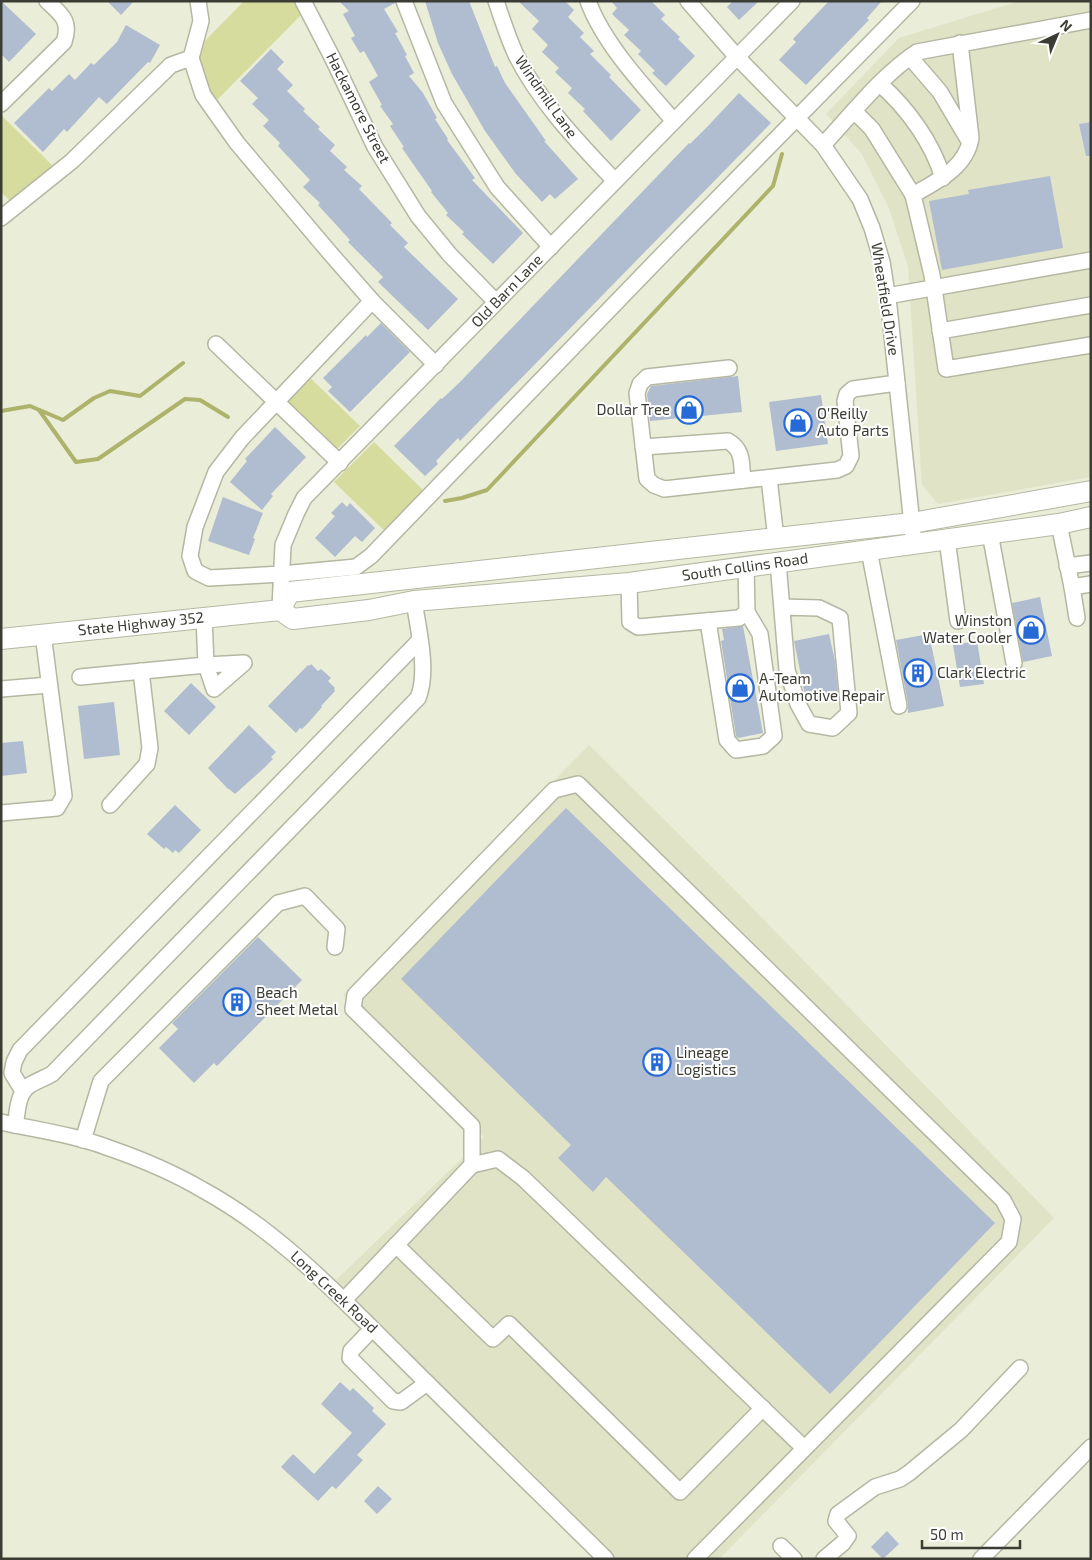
<svg xmlns="http://www.w3.org/2000/svg" width="1092" height="1560" font-family="'Exo 2',sans-serif">
<rect width="100%" height="100%" fill="#eaedd7"/>
<g fill="#e0e3c5">
<path d="M1020 1H1091V477L938 504 922 485 908 267 889 208 862 154 826 114 899 38Z"/>
<path d="M589 745 731 886 1054 1218 719 1559H615L331 1285 484 1137 343 995Z"/>
</g>
<g fill="#d6dc9e">
<path d="M244 1H297L303 13 214 103 199 70 201 45Z"/>
<path d="M1 115 57 170 13 204 1 192Z"/>
<path d="M306 374 360 426 335 451 281 400Z"/>
<path d="M374 442 427 494 388 534 334 482Z"/>
</g>
<g fill="none" stroke-linecap="round" stroke-linejoin="round">
<g stroke="#adb36a" stroke-width="4">
<path d="M39 410 76 462 98 459 185 399 200 400 228 417"/>
<path d="M1 411 30 406 63 420 94 398 110 391 140 396 183 363"/>
<path d="M445 501 462 498 487 490 773 186 782 154"/>
</g>
</g>
<g fill="#b0bccf">
<path d="M1 1 36 34 9 62 1 54Z"/>
<path d="M107 1H134L121 15Z"/>
<path d="M339 1H395V3L384 9 398 32 395 33 407 55 405 56 414 73 409 76 423 93 437 118 435 119 448 139 447 140 475 178 472 180 523 233 493 264 462 234 464 232 446 215 448 213 431 192 432 191 402 148 404 147 390 126 393 124 380 106 382 105 369 82 378 76 364 51 360 53 351 38 355 36 343 14 349 11Z"/>
<path d="M425 1H469L495 67 497 66 505 83 546 141H544L578 179 555 199 550 194 542 202 516 174 485 131 452 74 438 43Z"/>
<path d="M518 1H565L574 10 568 17 584 33 580 37 594 51 590 54 611 75 609 77 641 110 611 141 583 111 585 109 568 93 572 88 555 72 559 68 542 52 548 45 532 29 539 21Z"/>
<path d="M611 1H651L665 15 661 19 680 37 678 39 695 56 666 86 652 73 655 71 638 54 641 51 624 35 629 30 612 14 617 8Z"/>
<path d="M733 1H759L739 20 727 7Z"/>
<path d="M829 1H882L867 18 869 20 806 85 779 60 796 42 793 39Z"/>
<path d="M126 25 160 45 150 63 148 62 107 104 99 97 67 132 64 129 43 152 14 123 49 88 52 91 69 74 75 80 91 63 94 65 117 42Z"/>
<path d="M271 49 284 62 277 69 293 85 287 91 305 109 303 111 320 127 318 129 335 145 330 151 347 167 344 170 362 186 359 189 392 223 390 225 408 243 404 247 458 299 428 330 378 282 383 277 348 242 350 240 318 205 320 203 303 187 310 180 278 146 280 143 263 126 269 120 252 104 258 98 240 81Z"/>
<path d="M739 93 771 123 493 407 460 441 458 438 436 461 438 464 425 476 394 446 441 398 442 399 460 382 689 143 690 144 707 127Z"/>
<path d="M1091 122V156H1086L1079 124Z"/>
<path d="M1050 176 1063 248 942 270 929 201 969 194 968 190Z"/>
<path d="M381 323 410 352 350 412 328 391 332 387 323 378 366 335 367 337Z"/>
<path d="M738 376 742 412 650 421 647 394 651 386Z"/>
<path d="M821 395 828 444 776 451 769 402Z"/>
<path d="M275 427 306 457 271 494 273 496 262 510 230 482 247 461 245 459Z"/>
<path d="M223 497 263 513 253 538 255 539 249 555 208 541Z"/>
<path d="M342 502 347 507 350 503 375 528 362 542 355 536 335 557 315 538 335 516 331 513Z"/>
<path d="M1040 597 1052 656 1023 662 1012 603Z"/>
<path d="M743 626 763 733 738 738 736 736 721 641 724 640 722 629Z"/>
<path d="M829 634 835 661 838 693 806 700 794 641Z"/>
<path d="M929 634 944 706 908 713V704L896 640Z"/>
<path d="M977 641 984 684 960 687 953 645Z"/>
<path d="M311 664 318 671 321 669 331 678 328 681 335 688 334 689 335 691 321 706 322 707 309 722 302 729 300 728 296 733 268 706 308 665 309 666Z"/>
<path d="M191 683 216 707 189 735 164 711Z"/>
<path d="M114 702 120 755 84 759 78 706Z"/>
<path d="M249 725 276 752 271 757 273 759 263 769 235 794 229 789H228L208 768Z"/>
<path d="M23 741 27 773 1 776V743Z"/>
<path d="M175 805 201 830 179 853 175 850 173 853 166 847 164 849 147 834Z"/>
<path d="M566 808 995 1223 830 1394 606 1177 593 1192 558 1158 571 1145 401 979Z"/>
<path d="M258 937 302 980 217 1066 214 1063 194 1083 159 1048 178 1029 172 1023Z"/>
<path d="M340 1382 350 1391 353 1388 374 1408 372 1411 386 1424 357 1455 363 1460 336 1489 332 1486 318 1501 281 1467 293 1454 314 1474 352 1433 321 1404Z"/>
<path d="M378 1486 392 1499 377 1514 364 1501Z"/>
<path d="M887 1531 899 1544 883 1559 871 1547Z"/>
</g>
<g fill="none" stroke-linecap="round" stroke-linejoin="round">
<g stroke="#b5b7a2" stroke-width="18">
<g id="minor">
<path d="M198 1 201 21 191 58 203 95 237 143 330 253 372 301 436 365"/>
<path d="M303 1 332 57 375 147 418 216 450 255 496 302"/>
<path d="M404 1 444 103 497 187 551 247"/>
<path d="M496 1C502 19 508 38 516 55 539 102 580 144 615 181"/>
<path d="M588 1C603 43 645 88 674 121"/>
<path d="M688 1 737 57 823 145 860 199 872 228 882 262 889 307 913 534"/>
<path d="M910 57 940 92 969 141"/>
<path d="M880 84C908 109 932 142 943 178"/>
<path d="M1 104 64 42C71 21 62 15 47 1"/>
<path d="M854 111 872 129 913 195C937 181 966 168 971 138L960 43"/>
<path d="M823 145C853 113 881 76 917 52L1091 20"/>
<path d="M913 195 932 275 946 369 1091 345"/>
<path d="M1 218 72 161 171 65 191 58"/>
<path d="M887 296 1091 260"/>
<path d="M372 301 242 438 216 472 195 527 190 556 195 571 209 578 282 574 356 567 371 556 662 255 912 1"/>
<path d="M940 331 1091 305"/>
<path d="M216 344 340 463"/>
<path d="M729 368 647 377 640 384 637 393 647 479 654 485 664 489 837 470 846 466 851 456 845 401 847 394 853 389 897 383"/>
<path d="M643 447 728 441C744 450 741 464 743 480"/>
<path d="M769 478 776 539"/>
<path d="M1059 524 1072 587 1077 618"/>
<path d="M990 533 1014 663"/>
<path d="M947 539 958 621"/>
<path d="M869 550 899 706"/>
<path d="M778 562 787 670 798 704 809 724 833 728 849 713 840 618 819 608 782 607"/>
<path d="M1067 566 1091 563"/>
<path d="M629 583 630 622 638 627 739 618 747 612 746 566"/>
<path d="M1072 587 1091 584"/>
<path d="M280 608 283 545 296 514 304 498 792 1"/>
<path d="M708 621 727 740 736 750 763 746 774 736 760 634 747 612"/>
<path d="M244 663 214 689 206 665Z"/>
<path d="M80 677 206 665 204 617"/>
<path d="M1 689 49 685"/>
<path d="M110 805 147 764 150 748 141 671"/>
<path d="M1 813 57 808 64 796 43 634"/>
<path d="M23 1091 12 1073 14 1062 20 1050 419 641"/>
<path d="M1 1122C37 1130 75 1135 109 1148 141 1159 174 1173 203 1190 280 1232 340 1297 401 1357 469 1425 538 1492 606 1559"/>
<path d="M15 1125C18 1111 17 1093 30 1085 38 1080 45 1078 52 1074L418 698C429 672 418 628 414 601"/>
<path d="M83 1140 101 1081 278 903 305 896 337 929 335 947"/>
<path d="M472 1165 498 1159 523 1178 804 1448"/>
<path d="M396 1245 493 1339 509 1324 680 1492 763 1408"/>
<path d="M344 1300 472 1165V1126L353 1009 355 995 554 790 578 784 1003 1200 1013 1219 1009 1242 695 1559"/>
<path d="M372 1329 351 1351 350 1358 393 1401 401 1402 427 1383"/>
<path d="M781 1546 794 1559"/>
<path d="M824 1559 843 1543 848 1536 836 1521 838 1514 875 1487 900 1479 909 1473 961 1430 1020 1368"/>
<path d="M981 1559 1091 1447"/>
</g>
</g>
<g stroke="#b5b7a2" stroke-width="22">
<g id="major">
<path d="M280 610 290 592 912 523 1091 491"/>
<path d="M1 639 280 610 293 619 369 610 414 601 629 583 1059 524 1091 517"/>
</g>
</g>
<use href="#minor" stroke="#fff" stroke-width="15"/>
<use href="#major" stroke="#fff" stroke-width="20"/>
</g>
<defs>
<g id="shop-ring" transform="scale(1.4375)"><circle r="9.5" fill="#fff" stroke="#256ad6" stroke-width="1.5"/><path d="M-5-2.5h2.3a2.7 3.5 0 0 1 5.4 0H5L5.5 6h-11ZM-1.5-2.5h3a1.5 2.3 0 0 0-3 0Z" fill="#256ad6"/></g>
<g id="building-ring" transform="scale(1.4375)"><circle r="9.5" fill="#fff" stroke="#256ad6" stroke-width="1.5"/><path d="M-4-6H4V6H1V3H-1V6H-4ZM-2.5-4.3h1.7v1.8h-1.7ZM.8-4.3h1.7v1.8H.8ZM-2.5-1h1.7V.8h-1.7ZM.8-1h1.7V.8H.8Z" fill="#256ad6"/></g>
</defs>
<g fill-rule="evenodd">
<use href="#shop-ring" x="689" y="410"/>
<use href="#shop-ring" x="798" y="423"/>
<use href="#shop-ring" x="1031" y="630"/>
<use href="#building-ring" x="918" y="673"/>
<use href="#shop-ring" x="740" y="688"/>
<use href="#building-ring" x="237" y="1002"/>
<use href="#building-ring" x="657" y="1062"/>
</g>
<g text-anchor="middle" stroke-width="4" stroke-linejoin="round" paint-order="stroke">
<g font-size="15" fill="#3b3c33" stroke="#fff">
<text transform="translate(546 97) rotate(55)" y="5">Windmill Lane</text>
<text transform="translate(358 108) rotate(63)" y="5">Hackamore Street</text>
<text transform="translate(507 291) rotate(-46)" y="5">Old Barn Lane</text>
<text transform="translate(885 299) rotate(81)" y="5">Wheatfield Drive</text>
<text transform="translate(745 567) rotate(-8)" y="5">South Collins Road</text>
<text transform="translate(141 624) rotate(-6)" y="5">State Highway 352</text>
<text transform="translate(334 1292) rotate(43)" y="5">Long Creek Road</text>
</g>
<g font-size="15" fill="#3b3c33" stroke="#fff" text-anchor="start">
<text x="670" y="415" text-anchor="end">Dollar Tree</text>
<text x="817" y="419">O'Reilly<tspan x="817" dy="17">Auto Parts</tspan></text>
<text x="1012" y="626" text-anchor="end">Winston<tspan x="1012" dy="17">Water Cooler</tspan></text>
<text x="937" y="678">Clark Electric</text>
<text x="759" y="684">A-Team<tspan x="759" dy="17">Automotive Repair</tspan></text>
<text x="256" y="998">Beach<tspan x="256" dy="17">Sheet Metal</tspan></text>
<text x="676" y="1058">Lineage<tspan x="676" dy="17">Logistics</tspan></text>
</g>
</g>
<rect width="1092" height="1560" fill="none" stroke="#3b3c33" stroke-width="5"/>
<g transform="translate(1057 35) rotate(44)" stroke="#ffffff" stroke-width="4" paint-order="stroke">
<path d="M0-4L9 19L0 12L-9 19Z" fill="#3b3c33"/>
<text y="-8" font-size="14" font-weight="bold" text-anchor="middle" fill="#3b3c33">N</text>
</g>
<path d="M922 1540v8h98v-8" fill="none" stroke="#3b3c33" stroke-width="2.5"/>
<text x="930" y="1540" font-size="15" fill="#3b3c33" stroke="#ffffff" stroke-width="4" paint-order="stroke">50 m</text>
</svg>
